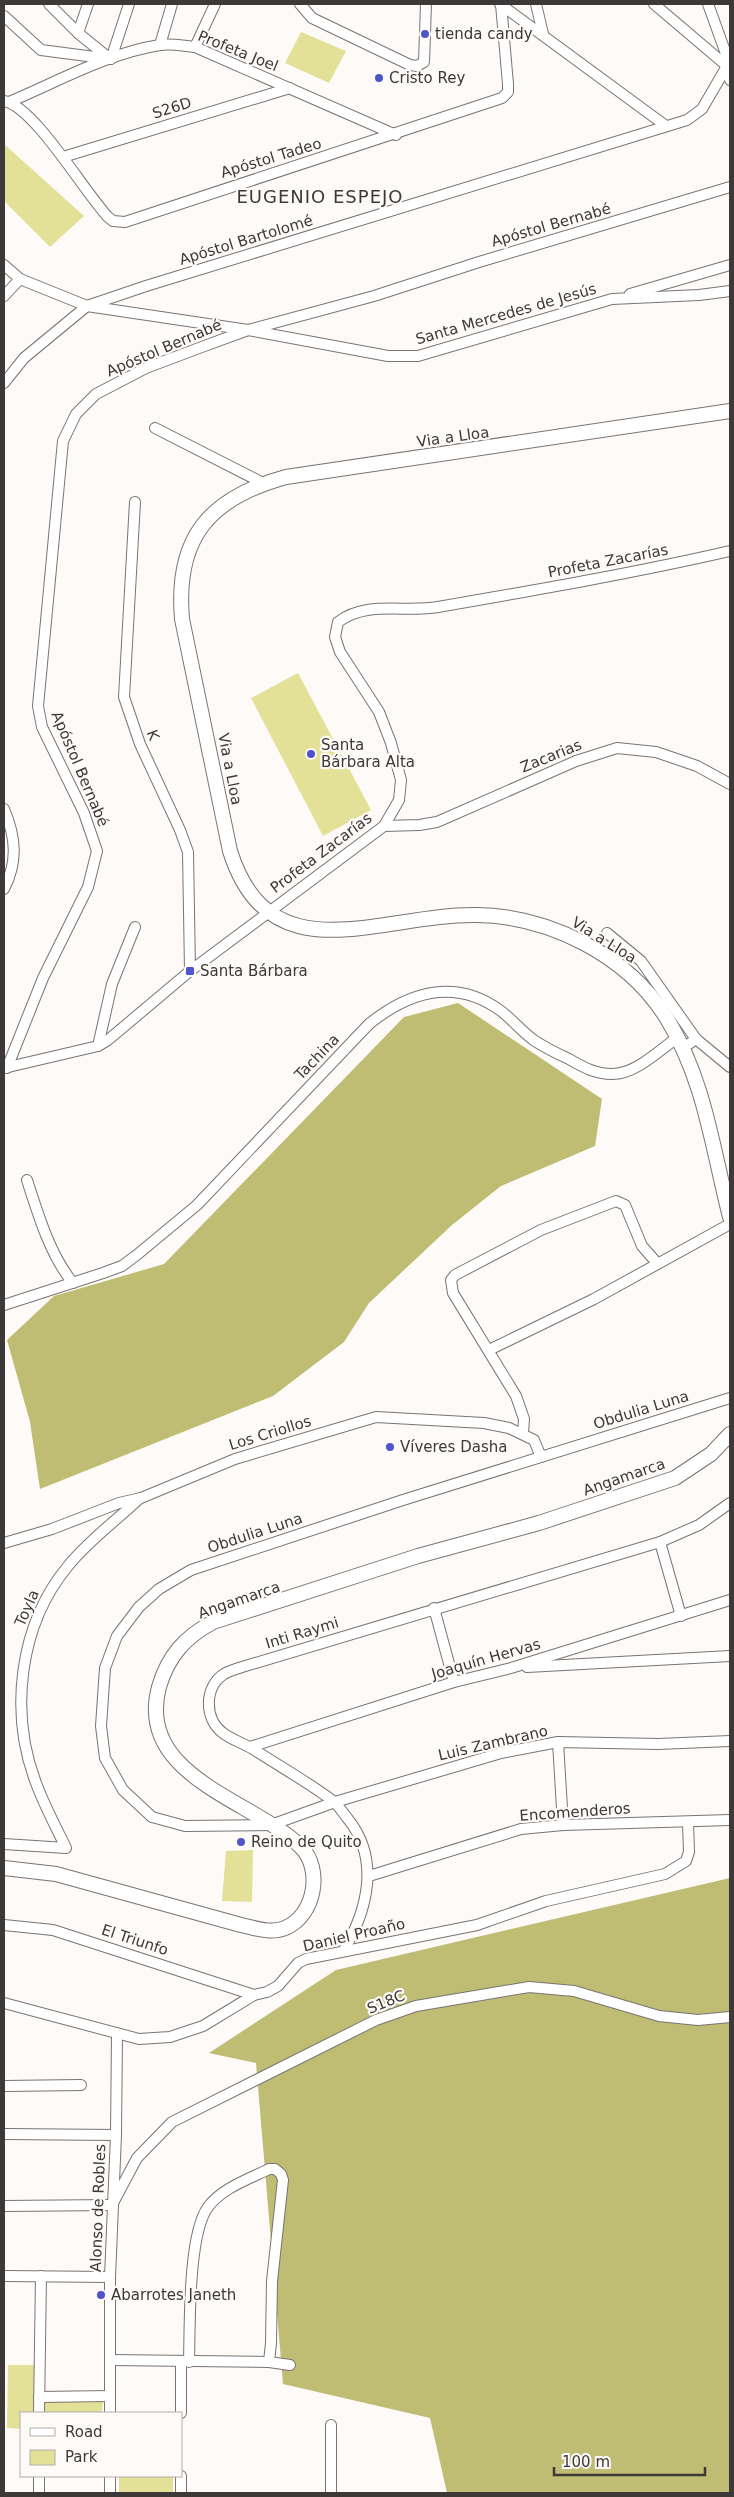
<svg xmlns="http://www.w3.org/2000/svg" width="734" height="2497" font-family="'DejaVu Sans',sans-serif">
<rect width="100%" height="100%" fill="#fefaf8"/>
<g fill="#e3e197">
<path d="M301 32 346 51 329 83 285 63Z"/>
<path d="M4 144 84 216 50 247 4 201Z"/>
<path d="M298 673 371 810 323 836 251 698Z"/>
<path d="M253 1850 252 1902 222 1901 226 1851Z"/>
<path d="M8 2365H35V2413H21V2429L7 2428Z"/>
<path d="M103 2400 102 2413H43V2402Z"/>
<rect x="119" y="2476" width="54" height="17"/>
</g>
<g fill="#bfbd73">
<path d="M458 1003 602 1099 595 1146 501 1186 452 1225 369 1303 344 1342 273 1396 40 1489 30 1422 7 1340 54 1296 164 1264 404 1017Z"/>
<path d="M730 1878V2493H447L430 2418 283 2384 256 2063 209 2053 336 1970Z"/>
</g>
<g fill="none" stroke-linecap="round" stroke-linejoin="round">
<g stroke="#7a7471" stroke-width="12">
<g id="street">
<path d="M49 4 78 33 110 59"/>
<path d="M300 4 312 18 410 65 417 66 424 62 426 4"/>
<path d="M500 4 666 126"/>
<path d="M536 4 543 34"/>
<path d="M654 4 727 66"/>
<path d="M708 4 725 51 730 80"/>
<path d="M4 16 41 50 110 59"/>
<path d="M78 33 88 4"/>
<path d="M160 45 172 4"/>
<path d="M195 47 215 4"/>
<path d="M111 59 129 4"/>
<path d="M4 101C34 106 85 193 108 217L113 221 125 222 502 98 508 92V84L501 4"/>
<path d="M9 102C57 82 108 53 160 45 172 43 183 46 195 47L396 135"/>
<path d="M63 157 290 88"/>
<path d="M4 265 20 279 87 306 248 330 388 356H418L612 299 699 295 730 291"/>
<path d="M630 294 730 265"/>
<path d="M4 296 20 279"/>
<path d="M4 383 24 358 87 306 146 286 687 120 702 109 727 66"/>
<path d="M155 428 263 483"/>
<path d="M135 502 124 697 140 744 180 830 188 852 190 971"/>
<path d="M4 809C16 837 18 862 4 889"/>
<path d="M384 826 419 825 437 822 576 761 617 748 656 752 697 766 730 784"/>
<path d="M607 933 641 961 696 1039 683 1048"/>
<path d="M696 1039 730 1067"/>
<path d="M98 1046 112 984 135 927"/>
<path d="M4 1068 98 1046 108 1040 190 971 384 826 399 800 401 780 391 743 379 712 340 652 335 637 338 622C368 600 403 613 438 607 536 590 634 573 730 551"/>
<path d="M7 1068 43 978 88 887 97 851 84 813 42 727 38 706 63 441 76 414 96 394 146 368 199 348 248 330 374 296 479 262 730 187"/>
<path d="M27 1180C38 1214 50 1255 73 1283"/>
<path d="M4 1305 103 1273 122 1266 138 1254 197 1205 369 1024C410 991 456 978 501 1011 513 1020 523 1033 535 1041 546 1048 558 1054 569 1059 583 1067 595 1074 612 1074 636 1074 658 1051 677 1038"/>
<path d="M489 1350 594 1299 730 1224"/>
<path d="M730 1398 403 1500 191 1570 159 1589 139 1607 117 1636 105 1668 101 1726 105 1758 123 1790 152 1817 185 1826 271 1825 335 1802 501 1753 558 1742 658 1744 730 1741"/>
<path d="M523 1433 524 1419 516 1396 453 1293 451 1280 455 1275 541 1230 616 1201 625 1205 642 1246 657 1263"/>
<path d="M660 1542 681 1616"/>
<path d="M4 1543 52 1529 119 1503 141 1498 235 1459 376 1417 484 1423 509 1428 534 1440 541 1457"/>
<path d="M434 1608 454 1682"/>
<path d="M527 1667 730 1656"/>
<path d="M558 1742 563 1825"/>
<path d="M250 1747 454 1682 511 1668 730 1600"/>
<path d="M4 1844 66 1848C56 1827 44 1805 36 1783 9 1712 19 1625 68 1566 88 1541 117 1520 140 1498"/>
<path d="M369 1876 521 1829 563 1825 730 1820"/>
<path d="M4 1925 53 1930 254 1995"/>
<path d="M344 1950C368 1909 380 1859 348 1819 343 1813 339 1806 333 1801 308 1782 279 1766 253 1749 243 1743 232 1740 223 1733 204 1719 204 1687 224 1674 229 1671 236 1669 242 1667L660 1542 699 1525 730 1503"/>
<path d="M4 2003 139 2039 170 2037 203 2026 254 1995 267 1992 278 1986 298 1963 306 1959 477 1925 546 1901 665 1874 686 1861 689 1852 688 1822"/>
<path d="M4 2086 81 2085"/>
<path d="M4 2134 116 2135"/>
<path d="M112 2205 137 2158 172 2122 376 2020 416 2006 529 1987 574 1991 659 2016 698 2020 730 2017"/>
<path d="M4 2206 112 2205"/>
<path d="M4 2276 110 2277"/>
<path d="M110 2360 269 2362 290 2365"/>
<path d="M181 2361V2413"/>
<path d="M189 2362C190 2326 188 2234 208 2207 222 2188 249 2179 269 2169H275L281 2174 283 2180 272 2281 271 2343 269 2362"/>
<path d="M39 2397 110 2396"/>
<path d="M39 2413 41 2276"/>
<path d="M110 2413V2277L116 2135 117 2033"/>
<path d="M39 2476V2493"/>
<path d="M181 2476V2493"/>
<path d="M110 2493V2476"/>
<path d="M331 2493V2425"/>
</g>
</g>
<g stroke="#7a7471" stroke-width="16">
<g id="secondary">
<path d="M730 411 286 477C209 498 175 538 182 619L230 851C270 978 382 913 477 915 549 916 627 955 666 1017 705 1080 712 1147 730 1217"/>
<path d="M4 1868 56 1874 241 1925C255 1928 271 1934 285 1928 315 1916 323 1869 301 1847 254 1800 135 1777 159 1687 168 1656 185 1637 213 1622L418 1556 539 1523 675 1478 711 1454 730 1434"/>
</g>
</g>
<use href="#street" stroke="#fff" stroke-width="10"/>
<use href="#secondary" stroke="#fff" stroke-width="14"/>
</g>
<g fill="#4e54ca" stroke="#fefaf8" stroke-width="2">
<circle cx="425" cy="34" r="5"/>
<circle cx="379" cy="78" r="5"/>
<circle cx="311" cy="754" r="5"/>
<rect x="185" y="966" width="10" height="10" rx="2.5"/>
<circle cx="390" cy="1447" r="5"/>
<circle cx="241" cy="1842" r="5"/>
<circle cx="101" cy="2295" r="5"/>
</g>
<g text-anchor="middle" stroke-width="4.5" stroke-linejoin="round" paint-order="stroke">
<g font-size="15" fill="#3c3938" stroke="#fefaf8" text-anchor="start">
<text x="435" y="39">tienda candy</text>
<text x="389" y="83">Cristo Rey</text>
<text x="321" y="750">Santa<tspan x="321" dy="17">Bárbara Alta</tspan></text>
<text x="200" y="976">Santa Bárbara</text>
<text x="400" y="1452">Víveres Dasha</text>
<text x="251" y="1847">Reino de Quito</text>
<text x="111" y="2300">Abarrotes Janeth</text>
</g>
<g font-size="15" fill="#3c3938" stroke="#fefaf8">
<text transform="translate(238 51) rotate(22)" y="5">Profeta Joel</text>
<text transform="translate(172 108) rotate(-17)" y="5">S26D</text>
<text transform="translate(271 158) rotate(-17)" y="5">Apóstol Tadeo</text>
<text transform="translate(551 225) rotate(-16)" y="5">Apóstol Bernabé</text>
<text transform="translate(246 240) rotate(-17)" y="5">Apóstol Bartolomé</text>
<text transform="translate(506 314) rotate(-16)" y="5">Santa Mercedes de Jesús</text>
<text transform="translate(164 348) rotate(-23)" y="5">Apóstol Bernabé</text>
<text transform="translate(453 437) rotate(-8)" y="5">Via a Lloa</text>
<text transform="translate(608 561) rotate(-11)" y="5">Profeta Zacarías</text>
<text transform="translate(153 735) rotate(69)" y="5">K</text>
<text transform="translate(551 756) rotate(-22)" y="5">Zacarias</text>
<text transform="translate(80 769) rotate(67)" y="5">Apóstol Bernabé</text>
<text transform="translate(230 769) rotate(79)" y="5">Via a Lloa</text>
<text transform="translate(321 853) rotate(-37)" y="5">Profeta Zacarías</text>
<text transform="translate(604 940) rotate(32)" y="5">Via a Lloa</text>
<text transform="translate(317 1057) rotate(-46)" y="5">Tachina</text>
<text transform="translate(641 1410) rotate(-17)" y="5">Obdulia Luna</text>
<text transform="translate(270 1433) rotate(-17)" y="5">Los Criollos</text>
<text transform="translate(624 1477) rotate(-19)" y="5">Angamarca</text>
<text transform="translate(255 1533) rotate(-18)" y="5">Obdulia Luna</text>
<text transform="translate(239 1600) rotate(-19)" y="5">Angamarca</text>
<text transform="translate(27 1608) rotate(-66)" y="5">Toyla</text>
<text transform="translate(302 1633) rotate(-17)" y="5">Inti Raymi</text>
<text transform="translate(486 1659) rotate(-16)" y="5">Joaquín Hervas</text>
<text transform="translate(493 1743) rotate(-13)" y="5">Luis Zambrano</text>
<text transform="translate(575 1812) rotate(-4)" y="5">Encomenderos</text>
<text transform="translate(354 1935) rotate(-13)" y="5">Daniel Proaño</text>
<text transform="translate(135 1940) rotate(18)" y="5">El Triunfo</text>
<text transform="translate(386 2002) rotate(-22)" y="5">S18C</text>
<text transform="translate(98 2208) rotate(-88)" y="5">Alonso de Robles</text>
</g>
<g font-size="18" letter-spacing="1" fill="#3c3938" stroke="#fefaf8">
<text x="320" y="203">EUGENIO ESPEJO</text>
</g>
</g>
<rect width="734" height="2497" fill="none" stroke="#3c3938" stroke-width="10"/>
<rect x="20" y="2412" width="162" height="65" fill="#fefaf8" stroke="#b0adab"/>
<rect x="30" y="2428" width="25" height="8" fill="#ffffff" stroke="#b0adab"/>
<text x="65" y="2437" font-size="15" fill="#3c3938">Road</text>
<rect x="30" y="2450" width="25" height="15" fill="#e3e197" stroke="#b0adab"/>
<text x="65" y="2462" font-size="15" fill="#3c3938">Park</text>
<path d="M554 2467v8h151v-8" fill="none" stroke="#3c3938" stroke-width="2.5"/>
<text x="562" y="2467" font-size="15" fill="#3c3938" stroke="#fefaf8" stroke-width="4" paint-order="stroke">100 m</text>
</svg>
